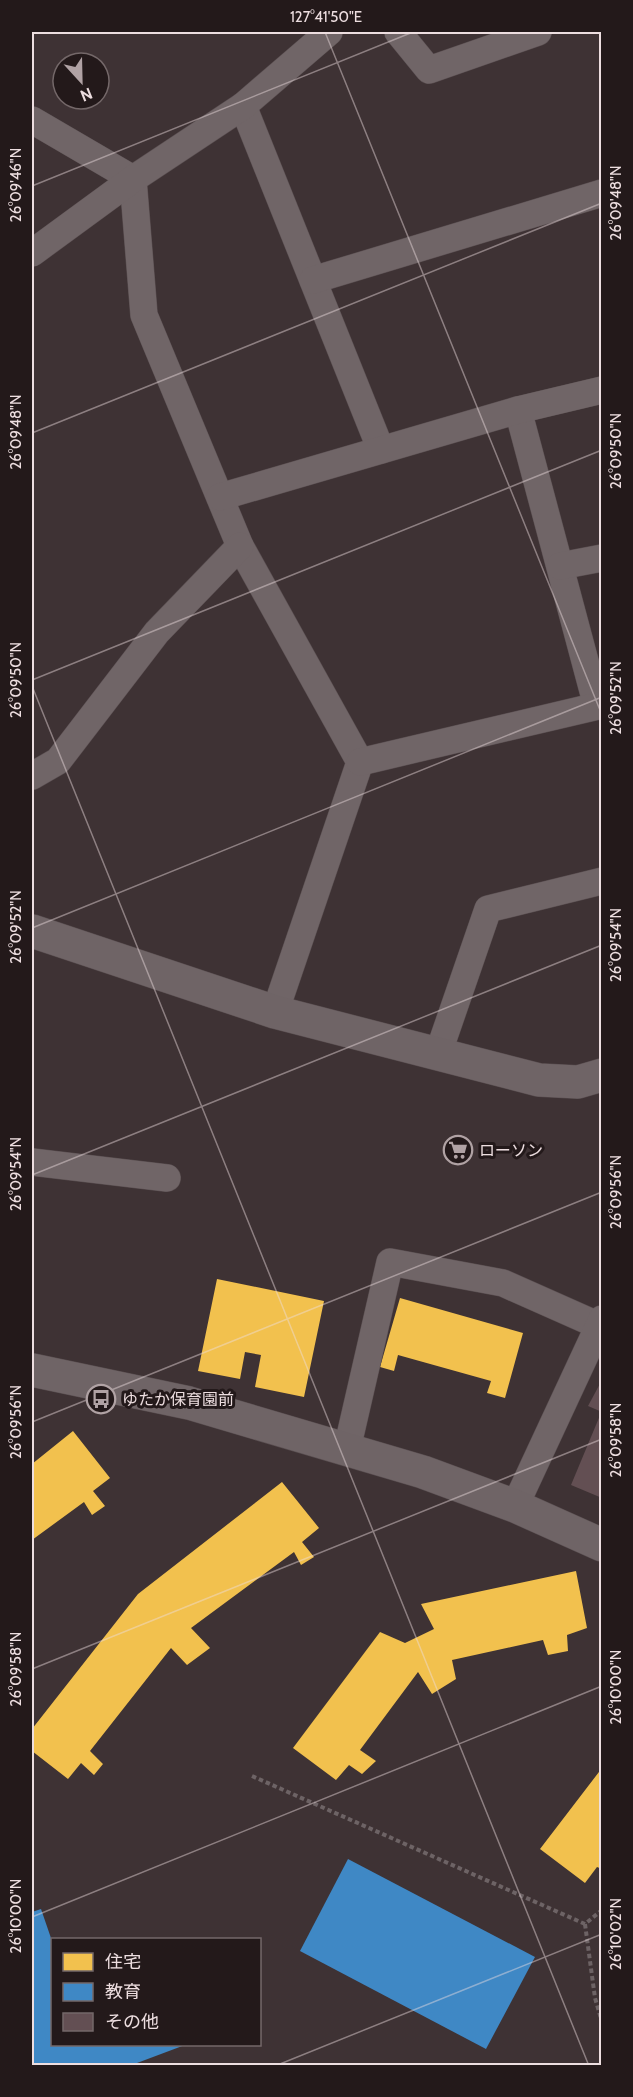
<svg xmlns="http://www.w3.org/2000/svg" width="633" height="2097" font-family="Cabin,'Noto Sans JP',sans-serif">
<rect width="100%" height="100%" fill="#3e3234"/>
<g fill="#f2c14e">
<path d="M217 1279 324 1301 304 1397 255 1387 261 1355 245 1352 240 1379 198 1371Z"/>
<path d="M400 1298 523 1333 505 1398 487 1393 491 1381 398 1355 394 1371 380 1367Z"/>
<path d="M73 1431 110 1478 93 1491 105 1506 92 1515 84 1502 32 1540V1464Z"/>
<path d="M282 1482 319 1528 302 1542 314 1557 301 1565 294 1552 191 1628 210 1648 187 1665 171 1648 90 1751 103 1764 94 1775 81 1763 68 1779 32 1751V1729L138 1594Z"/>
<path d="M576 1571 587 1628 567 1635 568 1651 548 1655 543 1640 452 1660 456 1679 432 1694 418 1672 360 1750 376 1761 362 1774 349 1765 336 1780 293 1748 380 1632 405 1643 434 1629 421 1604Z"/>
<path d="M602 1768V1869L597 1867 585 1883 540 1849Z"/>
</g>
<g fill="#3f88c5">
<path d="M348 1859 535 1957 486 2049 300 1951Z"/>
<path d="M41 1909 52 1941V2044L185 2045 129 2066H32V1912Z"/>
</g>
<g fill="#634f53">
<path d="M602 1380V1412L588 1406Z"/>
<path d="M601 1413H602V1498L571 1485Z"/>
</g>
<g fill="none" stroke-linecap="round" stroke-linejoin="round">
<g stroke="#594e50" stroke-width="28">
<g id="street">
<path d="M398 32 429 70 538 32"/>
<path d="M243 106 381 450"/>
<path d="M32 120 133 179"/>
<path d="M133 179 144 315 240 546 360 762 275 1012"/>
<path d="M32 253 133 179 243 106 329 32"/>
<path d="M313 280 602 193"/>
<path d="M518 410 597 706"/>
<path d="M220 497 518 410 602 390"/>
<path d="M560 566 602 558"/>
<path d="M360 762 602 705"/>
<path d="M32 776 58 761 157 632 240 546"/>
<path d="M438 1054 488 909 602 881"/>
<path d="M32 1162 167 1178"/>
<path d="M347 1449 390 1262 503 1283 602 1327"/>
<path d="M515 1506 602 1319"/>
</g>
</g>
<g stroke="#594e50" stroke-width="34">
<g id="secondary">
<path d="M32 931 275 1012 539 1080 578 1082 602 1075"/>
<path d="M32 1370 189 1403 423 1472 515 1506 602 1545"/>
</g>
</g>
<g stroke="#6d6365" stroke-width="4" stroke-dasharray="4.5 3" stroke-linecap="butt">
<path d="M252 1776 585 1924 602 1910"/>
<path d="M585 1924 595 1998 602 2022"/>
</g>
<use href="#street" stroke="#706567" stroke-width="27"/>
<use href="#secondary" stroke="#6f6466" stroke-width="33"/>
</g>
<path fill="none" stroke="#eddee0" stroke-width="1.5" stroke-opacity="0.45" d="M325 32 602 715M32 186 413 32M32 433 602 203M32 680 602 450M32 686 589 2066M32 928 602 697M32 1175 602 945M32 1422 602 1192M32 1669 602 1439M32 1917 602 1686M275 2066 602 1934"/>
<defs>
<g id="supermarket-ring" transform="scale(1.5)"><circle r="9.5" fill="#23191a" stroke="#b0a2a4" stroke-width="1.5"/><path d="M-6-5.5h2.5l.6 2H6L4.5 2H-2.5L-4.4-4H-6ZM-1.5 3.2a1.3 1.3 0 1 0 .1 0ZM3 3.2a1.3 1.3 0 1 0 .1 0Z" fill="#b0a2a4"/></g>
<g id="bus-ring" transform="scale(1.5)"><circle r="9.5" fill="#23191a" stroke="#b0a2a4" stroke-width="1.5"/><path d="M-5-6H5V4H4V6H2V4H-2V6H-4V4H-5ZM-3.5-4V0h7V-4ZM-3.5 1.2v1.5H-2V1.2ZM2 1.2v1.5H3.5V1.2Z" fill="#b0a2a4"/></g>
</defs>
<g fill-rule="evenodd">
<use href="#supermarket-ring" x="458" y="1150"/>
<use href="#bus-ring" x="101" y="1399"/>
</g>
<g text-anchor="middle" stroke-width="6" stroke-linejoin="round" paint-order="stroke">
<g font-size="16" fill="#eddee0" stroke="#23191a" text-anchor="start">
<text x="479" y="1156">ローソン</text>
<text x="122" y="1405">ゆたか保育園前</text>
</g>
</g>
<rect width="633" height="2097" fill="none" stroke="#23191a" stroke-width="66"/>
<rect x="51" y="1938" width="210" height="108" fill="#23191a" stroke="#746869" stroke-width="1.5"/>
<rect x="63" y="1953" width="30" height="18" fill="#f2c14e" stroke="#746869" stroke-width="1.5"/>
<text x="105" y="1968" font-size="18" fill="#eddee0">住宅</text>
<rect x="63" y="1983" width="30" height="18" fill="#3f88c5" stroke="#746869" stroke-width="1.5"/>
<text x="105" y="1998" font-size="18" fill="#eddee0">教育</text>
<rect x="63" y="2013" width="30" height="18" fill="#634f53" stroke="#746869" stroke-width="1.5"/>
<text x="105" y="2028" font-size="18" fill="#eddee0">その他</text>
<g transform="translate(81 81) rotate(158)"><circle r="28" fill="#23191a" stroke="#746869" stroke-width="1.5"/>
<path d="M0-4.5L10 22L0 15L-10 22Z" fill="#b0a2a4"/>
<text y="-9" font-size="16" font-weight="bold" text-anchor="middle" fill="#eddee0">N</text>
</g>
<rect x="33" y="33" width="567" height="2031" fill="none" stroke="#eddee0" stroke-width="2"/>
<g font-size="15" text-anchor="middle" fill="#eddee0">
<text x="326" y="22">127°41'50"E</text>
<text transform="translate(16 185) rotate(-90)" y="5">26°09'46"N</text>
<text transform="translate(616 203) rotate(-90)" y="5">26°09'48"N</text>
<text transform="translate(16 432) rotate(-90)" y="5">26°09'48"N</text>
<text transform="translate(616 451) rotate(-90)" y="5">26°09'50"N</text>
<text transform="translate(16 680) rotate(-90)" y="5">26°09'50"N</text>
<text transform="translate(616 698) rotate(-90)" y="5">26°09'52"N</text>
<text transform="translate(16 927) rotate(-90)" y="5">26°09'52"N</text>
<text transform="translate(616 945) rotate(-90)" y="5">26°09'54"N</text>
<text transform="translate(16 1174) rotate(-90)" y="5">26°09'54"N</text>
<text transform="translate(616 1192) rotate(-90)" y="5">26°09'56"N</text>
<text transform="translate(16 1422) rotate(-90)" y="5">26°09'56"N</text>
<text transform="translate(616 1440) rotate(-90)" y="5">26°09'58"N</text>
<text transform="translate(16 1669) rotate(-90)" y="5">26°09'58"N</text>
<text transform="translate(616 1687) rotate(-90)" y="5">26°10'00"N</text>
<text transform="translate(16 1916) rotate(-90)" y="5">26°10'00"N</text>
<text transform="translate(616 1934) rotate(-90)" y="5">26°10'02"N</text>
</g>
</svg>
